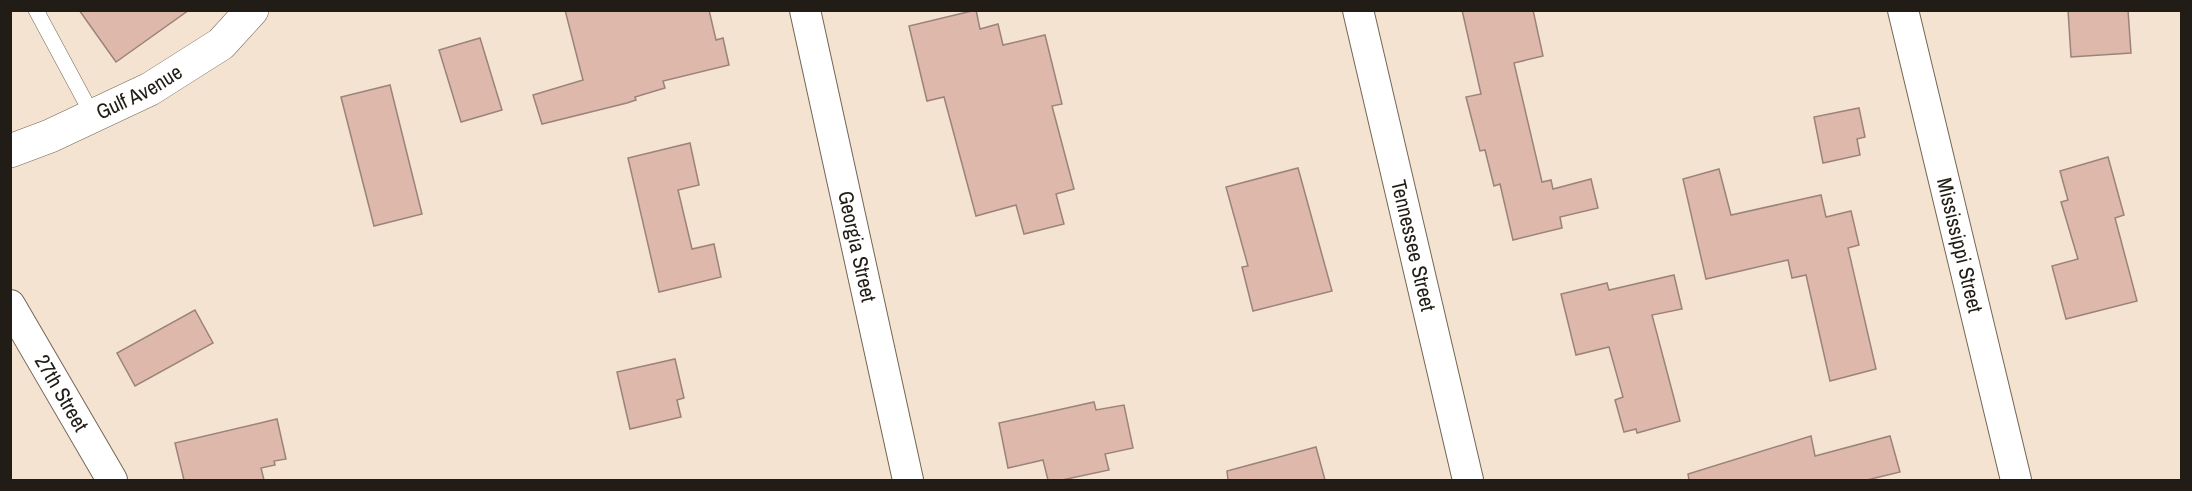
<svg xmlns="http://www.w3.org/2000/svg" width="2192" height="491" font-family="'Archivo Narrow',sans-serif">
<rect width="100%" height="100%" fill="#f4e3d0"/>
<g fill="#deb8ab" stroke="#9b837b" stroke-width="1.5">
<path d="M79 10H189L116 62Z"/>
<path d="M565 10H709L716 40 723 38 729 65 663 81 665 88 635 97 636 100 627 103 542 124 533 95 583 80Z"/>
<path d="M976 10 980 29 998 24 1003 45 1045 35 1062 104 1052 106 1074 189 1056 194 1064 224 1024 234 1016 205 976 216 944 97 927 101 909 26Z"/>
<path d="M1462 10H1533L1543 56 1514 63 1542 182 1551 180 1553 189 1591 179 1598 208 1560 217 1562 228 1513 240 1500 184 1494 186 1485 150 1480 151 1466 97 1481 94Z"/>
<path d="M2068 10H2128L2131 53 2071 57Z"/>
<path d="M480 38 502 110 461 122 439 50Z"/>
<path d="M390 85 422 214 374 226 341 97Z"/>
<path d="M1859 108 1865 137 1857 139 1860 155 1823 163 1814 117Z"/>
<path d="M690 143 699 185 678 190 692 249 714 244 721 277 659 292 628 158Z"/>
<path d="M2108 157 2124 215 2115 218 2137 301 2066 319 2052 266 2078 259 2061 202 2068 200 2060 171Z"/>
<path d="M1298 168 1332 291 1253 311 1242 267 1248 266 1226 187Z"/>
<path d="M1719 169 1731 215 1821 195 1826 217 1851 211 1859 245 1848 248 1876 369 1830 381 1806 275 1792 278 1788 260 1706 279 1683 179Z"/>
<path d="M1674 275 1682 309 1652 315 1680 421 1637 433 1636 429 1624 432 1615 400 1623 397 1609 347 1576 355 1561 294 1607 283 1609 290Z"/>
<path d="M195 310 213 343 135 386 117 353Z"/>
<path d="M675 359 684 398 677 400 681 417 630 429 617 372Z"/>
<path d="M1094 402 1096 410 1124 405 1133 448 1105 454 1109 470 1062 480H1048L1043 460 1008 468 999 423Z"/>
<path d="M277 419 286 459 274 461 275 465 261 468 264 480H184L175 443Z"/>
<path d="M1811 436 1815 456 1890 436 1900 472 1867 480H1689L1688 474Z"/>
<path d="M1316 447 1325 480H1228L1227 471Z"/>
</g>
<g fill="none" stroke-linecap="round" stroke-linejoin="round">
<g stroke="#746655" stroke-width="16">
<path id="service" d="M36 10 93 116"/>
</g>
<g stroke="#746655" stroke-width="32">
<g id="minor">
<path id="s1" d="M805 10 908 480"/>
<path id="s2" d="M1358 10 1468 480"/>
<path id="s3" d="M1903 10 2016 480"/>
<path id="s4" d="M10 305 112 480"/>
</g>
</g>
<g stroke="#746655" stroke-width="34">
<g id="tertiary">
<path id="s5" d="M10 151 50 136 150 89 221 44 252 10"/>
</g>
</g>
<use href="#service" stroke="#fff" stroke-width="15"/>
<use href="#minor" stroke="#fff" stroke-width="30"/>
<use href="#tertiary" stroke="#fff" stroke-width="33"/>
</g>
<g text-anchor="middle" stroke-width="5" stroke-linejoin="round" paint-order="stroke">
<g font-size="21" fill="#211c15" stroke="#f4e3d0">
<text dy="7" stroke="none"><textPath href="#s5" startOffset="142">Gulf Avenue</textPath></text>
<text dy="7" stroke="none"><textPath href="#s3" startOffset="242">Mississippi Street</textPath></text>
<text dy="7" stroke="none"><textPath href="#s1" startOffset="242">Georgia Street</textPath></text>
<text dy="7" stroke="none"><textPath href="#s2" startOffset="242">Tennessee Street</textPath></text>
<text dy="7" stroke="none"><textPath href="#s4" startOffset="102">27th Street</textPath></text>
</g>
</g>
<rect width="2192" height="491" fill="none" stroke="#211c15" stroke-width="24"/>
</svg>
